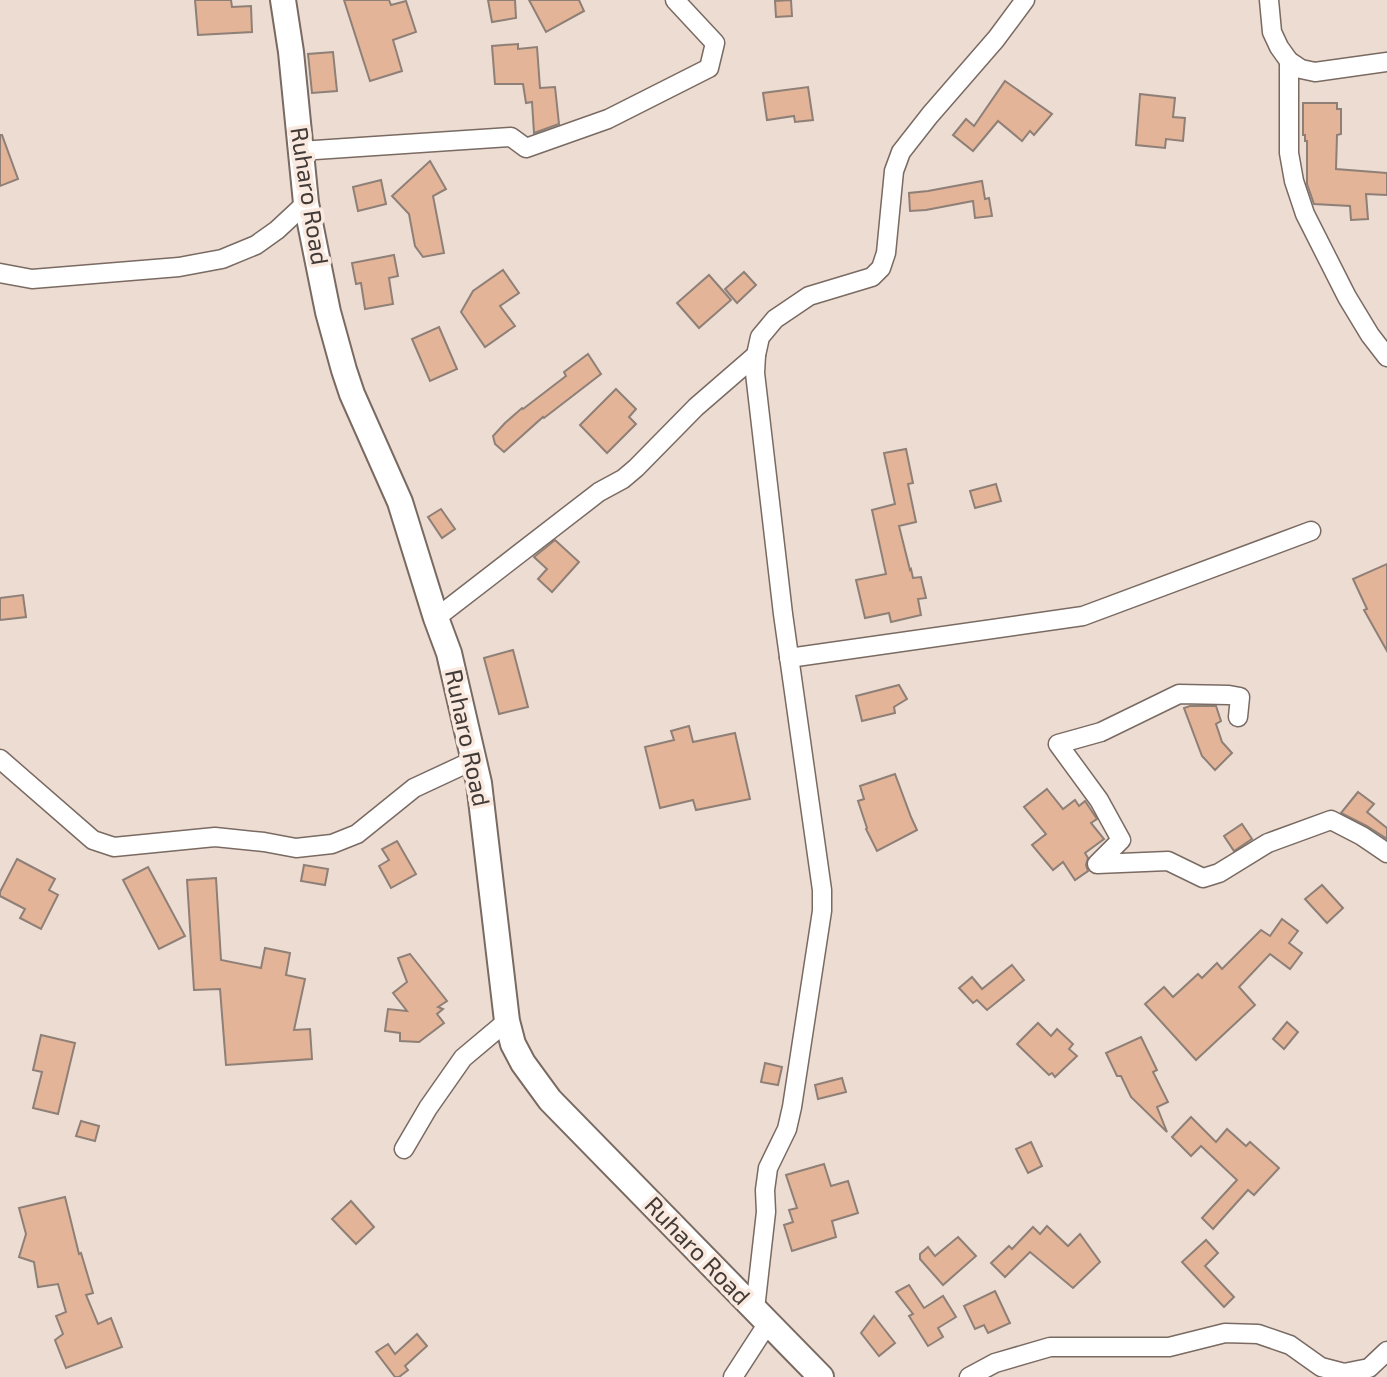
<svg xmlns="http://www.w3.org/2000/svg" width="1387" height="1377" font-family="'Exo 2',sans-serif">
<rect width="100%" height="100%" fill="#eddcd2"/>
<g fill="#e3b498" stroke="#8e7f77" stroke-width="2">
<path d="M195 0H231L232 7 251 6 252 32 198 35Z"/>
<path d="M344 0H389L391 5 406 1 416 32 393 40 402 71 370 81Z"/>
<path d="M488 0H515L516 18 492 22Z"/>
<path d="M529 0H579L584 11 546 32Z"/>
<path d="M791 0 792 16 776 17 775 1Z"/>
<path d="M518 44V49L537 47 540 88 555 87 559 124 534 133 532 102 526 103 523 84H495L492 46Z"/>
<path d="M333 52 337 91 312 93 308 54Z"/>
<path d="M1005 81 1052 114 1034 135 1030 131 1022 141 998 121 973 151 953 135 966 119 974 126Z"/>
<path d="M808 87 813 120 795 122 794 116 767 120 763 93Z"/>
<path d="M1140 94 1175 98 1173 117 1185 118 1183 141 1166 139 1165 148 1136 145Z"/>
<path d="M1303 103H1337V109H1341V134L1337 135 1336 169 1387 173V195L1366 194 1368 219 1351 220 1350 206 1314 204 1307 184V141H1305V135H1303Z"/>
<path d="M0 135H2L18 179 0 186Z"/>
<path d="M430 161 446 189 433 196 444 253 423 257 415 246 409 214 392 196Z"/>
<path d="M381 180 386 204 358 211 353 187Z"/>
<path d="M982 181 985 199 989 198 992 216 975 218 973 201 926 210 910 211 909 193 928 191Z"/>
<path d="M394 255 398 276 389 278 393 304 365 309 361 283 356 284 352 263Z"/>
<path d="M503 270 519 293 500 306 515 326 485 347 461 312 473 291Z"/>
<path d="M744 272 756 285 737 303 725 289Z"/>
<path d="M709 275 731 300 699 328 677 303Z"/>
<path d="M439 327 457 369 430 381 412 339Z"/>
<path d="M588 354 601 374 544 418 543 417 504 452 495 444 493 436 505 423 522 408 523 409 566 376 564 372Z"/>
<path d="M616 389 636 409 629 417 636 424 607 453 580 425Z"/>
<path d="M906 449 913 483 908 484 916 522 899 526 910 570 911 569 913 578 921 577 926 598 918 599 921 615 891 622 889 613 865 618 856 580 886 574 872 510 895 504 884 453Z"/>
<path d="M996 484 1001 501 975 508 970 491Z"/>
<path d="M441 509 455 529 442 538 428 517Z"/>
<path d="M555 540 579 562 552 592 538 579 547 569 534 557Z"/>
<path d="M1387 564V651L1364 610 1367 609 1353 579Z"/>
<path d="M23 595 26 617 0 620V598Z"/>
<path d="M513 650 528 707 499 714 484 658Z"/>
<path d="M899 685 907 699 894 707 895 713 862 721 856 696Z"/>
<path d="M1190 706H1216L1221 721 1216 724 1222 742 1232 753 1215 770 1202 756 1184 708Z"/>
<path d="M689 726 693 742 735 733 750 799 696 810 693 800 660 808 645 747 674 740 671 731Z"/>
<path d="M895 774 911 817 917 830 877 851 866 829 867 828 858 801 864 799 860 786Z"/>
<path d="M1047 789 1063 809 1075 800 1079 806 1085 801 1097 819 1091 823 1104 839 1085 853 1088 858 1086 865 1088 871 1075 880 1063 862 1053 870 1032 845 1046 834 1024 807Z"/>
<path d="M1358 792 1374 804 1367 812 1387 828V839L1367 826 1341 813Z"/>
<path d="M1242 824 1252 839 1234 851 1224 836Z"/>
<path d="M397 841 416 874 391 888 379 866 389 860 382 849Z"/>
<path d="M17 859 55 879 49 890 58 895 41 929 20 918 25 909 0 896V892Z"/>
<path d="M304 865 328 869 325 885 301 881Z"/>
<path d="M148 867 185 936 159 949 123 880Z"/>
<path d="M216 878 221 960 261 968 265 948 290 953 286 975 305 979 294 1030 310 1029 312 1059 226 1065 220 989 194 990 187 880Z"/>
<path d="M1322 885 1343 908 1327 923 1305 899Z"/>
<path d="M1282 919 1298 931 1289 943 1302 953 1290 969 1270 954 1239 987 1255 1005 1196 1060 1145 1004 1164 987 1173 997 1198 974 1202 978 1217 963 1222 969 1261 930 1270 936Z"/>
<path d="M410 954 447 1001 438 1007 443 1009 437 1014 444 1023 419 1042 400 1041V1033L385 1031 388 1009 407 1011 393 993 407 982 398 958Z"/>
<path d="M1012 965 1024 980 987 1010 977 1000 973 1003 959 988 972 977 982 989Z"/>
<path d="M1287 1022 1298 1032 1284 1049 1273 1039Z"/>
<path d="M1038 1023 1051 1036 1057 1029 1073 1044 1069 1049 1077 1056 1055 1077 1052 1073 1049 1075 1017 1044Z"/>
<path d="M41 1035 75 1043 58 1114 33 1108 42 1072 33 1070Z"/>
<path d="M1141 1037 1157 1070 1153 1072 1168 1102 1157 1107 1167 1132 1131 1097 1121 1076H1117L1106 1053Z"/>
<path d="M765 1063 782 1067 778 1085 761 1082Z"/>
<path d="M842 1078 846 1092 818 1099 815 1085Z"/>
<path d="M1191 1117 1216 1142 1227 1129 1246 1146 1250 1142 1279 1168 1254 1195 1248 1190 1213 1229 1202 1218 1237 1180 1201 1146 1191 1156 1172 1137Z"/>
<path d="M81 1121 99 1126 95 1141 76 1136Z"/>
<path d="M1031 1142 1042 1166 1028 1173 1016 1149Z"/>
<path d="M824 1164 831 1186 848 1181 858 1213 832 1221 836 1237 792 1251 784 1225 793 1222 789 1210 797 1208 786 1175Z"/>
<path d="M65 1197 79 1254 81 1253 93 1293 86 1295 98 1324 111 1318 122 1347 66 1368 55 1340 63 1334 56 1316 66 1312 58 1284 38 1287 34 1262 19 1257 26 1234 19 1208Z"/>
<path d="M351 1201 374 1227 356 1244 332 1219Z"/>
<path d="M1047 1226 1068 1246 1080 1234 1100 1262 1073 1288 1030 1252 1005 1277 991 1263 1009 1246 1012 1249 1033 1227 1040 1234Z"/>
<path d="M958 1237 976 1256 943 1285 920 1259V1254L928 1247 935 1256Z"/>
<path d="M1206 1240 1218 1253 1205 1266 1234 1297 1224 1307 1182 1262Z"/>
<path d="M909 1285 924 1308 943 1296 956 1317 938 1328 943 1337 928 1346 909 1316 913 1314 896 1292Z"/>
<path d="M995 1291 1010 1323 988 1333 984 1325 975 1329 964 1306Z"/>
<path d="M874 1316 895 1343 879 1356 861 1333Z"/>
<path d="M417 1334 427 1346 405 1366 408 1370 399 1377H395L376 1352 388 1344 395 1354Z"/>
</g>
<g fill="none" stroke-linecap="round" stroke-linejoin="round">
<g stroke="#796a62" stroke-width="21">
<g id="street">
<path d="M1269 0 1272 32 1279 47 1289 61 1301 69 1315 72 1387 62"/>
<path d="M1289 61V153L1294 181 1305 214 1347 297 1370 335 1387 357"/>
<path d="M300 151 511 137 526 148 608 119 709 68 715 43 675 0"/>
<path d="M0 273 32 279 179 267 222 259 256 245 277 230 306 203"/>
<path d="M436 618 599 492 623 479 636 468 696 407 756 355"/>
<path d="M789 658 1083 616 1311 531"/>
<path d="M1238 717 1240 697 1229 695 1179 694 1101 732 1058 744 1099 800 1121 840 1097 864 1168 861 1203 878 1219 873 1268 843 1331 820 1362 836 1387 853"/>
<path d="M0 759 93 840 114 847 215 837 264 842 296 848 332 844 357 834 414 788 474 760"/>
<path d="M404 1149 428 1108 463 1058 507 1021"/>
<path d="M755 1309 766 1212 765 1190 768 1168 787 1129 792 1107 822 911V890L783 614 755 373 756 355 760 337 775 319 809 296 872 277 881 268 886 253 894 171 901 152 930 115 996 39 1025 0"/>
<path d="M733 1377 768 1323"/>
<path d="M969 1377 995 1363 1050 1347H1169L1225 1333 1258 1334 1290 1345 1321 1367 1344 1373 1369 1368 1387 1351"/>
</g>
</g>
<g stroke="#796a62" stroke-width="28">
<path id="secondary" d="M283 0 291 52 306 203 328 312 344 370 352 394 400 502 436 618 449 653 479 783 507 1021 513 1044 523 1063 550 1100 821 1377"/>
</g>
<use href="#street" stroke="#fff" stroke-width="18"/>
<use href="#secondary" stroke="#fff" stroke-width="24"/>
</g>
<g text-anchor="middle" stroke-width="7" stroke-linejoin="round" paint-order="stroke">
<g font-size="24" fill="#413a37" stroke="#fae9df">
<text transform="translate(309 196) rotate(81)" y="8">Ruharo Road</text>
<text transform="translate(467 738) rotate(78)" y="8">Ruharo Road</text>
<text transform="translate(697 1251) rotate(46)" y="8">Ruharo Road</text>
</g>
</g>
</svg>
